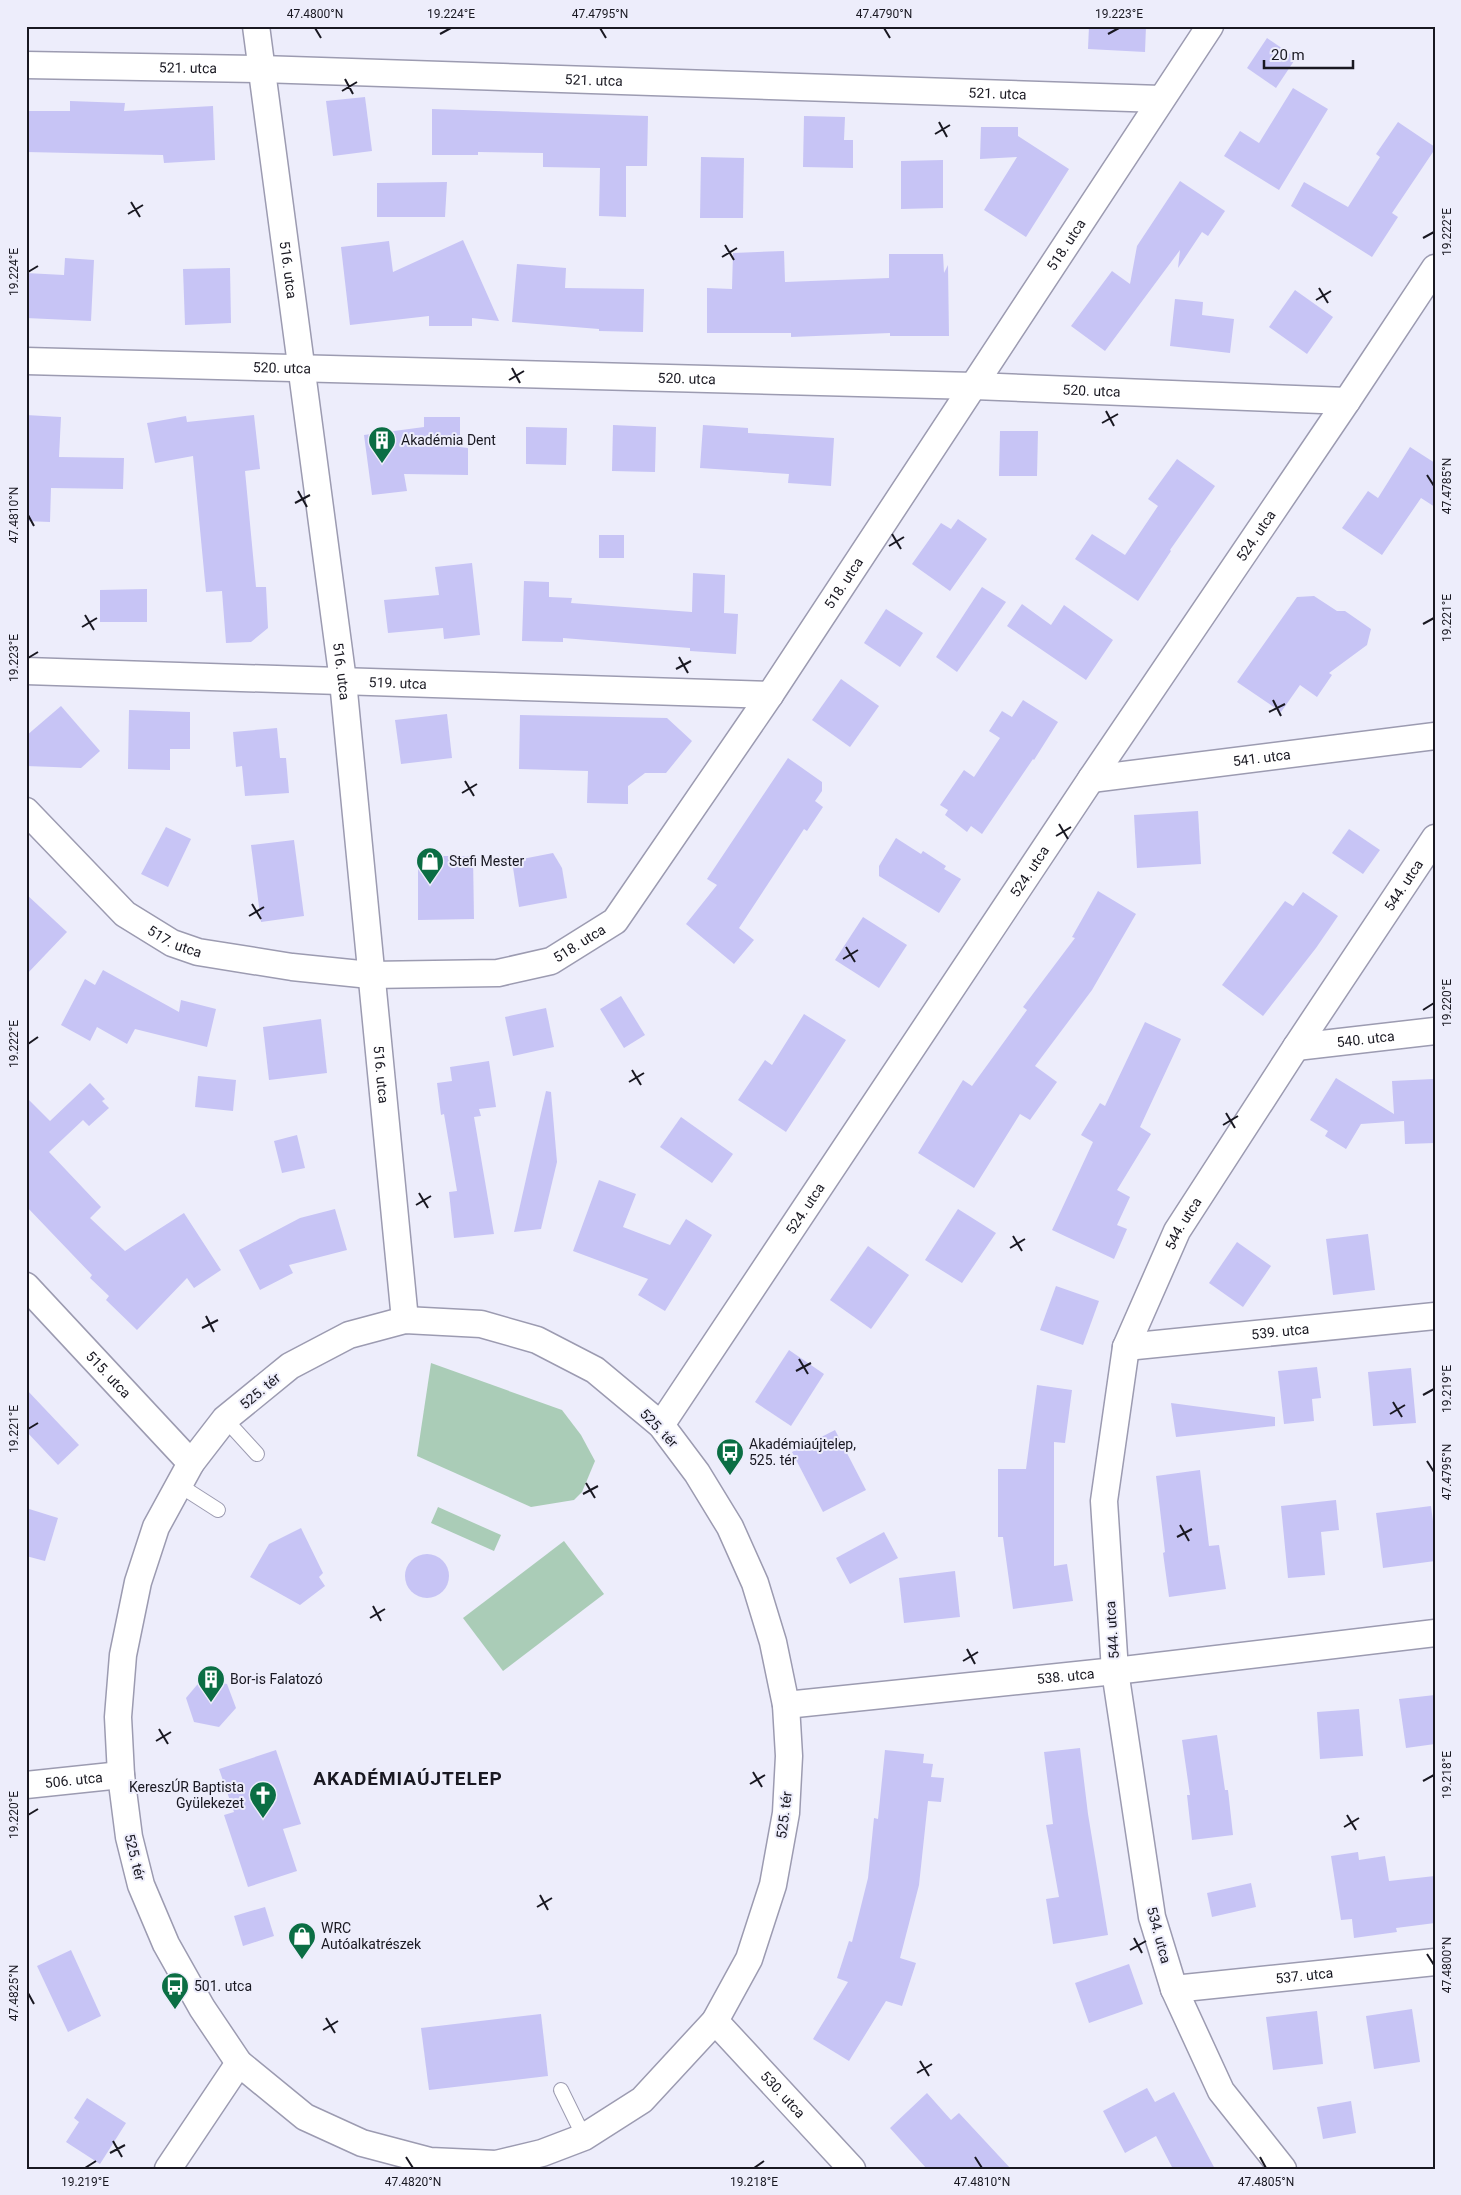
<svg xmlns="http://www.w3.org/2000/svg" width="1461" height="2195" font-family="Roboto,sans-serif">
<rect width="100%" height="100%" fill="#ededfb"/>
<g fill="#aaccb7">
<path d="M431 1363 562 1410 581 1435 595 1461 582 1492 574 1500 531 1507 417 1456Z"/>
<path d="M438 1507 501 1535 494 1551 431 1523Z"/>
<path d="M564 1541 604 1594 503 1671 463 1618Z"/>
</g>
<g fill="#c7c4f5">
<path d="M1089 26H1146L1145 52 1088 49Z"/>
<path d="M1267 38 1296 58 1276 88 1247 68Z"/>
<path d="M1293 88 1328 109 1279 190 1224 156 1240 131 1259 143Z"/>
<path d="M365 97 372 151 333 156 326 101Z"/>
<path d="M70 101 125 103 124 111 213 106 215 160 164 163 163 155 26 152V111H70Z"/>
<path d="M432 109 648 116 647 166H626V217L599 216 600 168 543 167V153L478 152V155H432Z"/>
<path d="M804 116 845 117 844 140H853V168L803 167Z"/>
<path d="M1398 122 1435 147V149L1392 213 1398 217 1372 257 1291 206 1304 182 1348 207 1380 157 1376 154Z"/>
<path d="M981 127H1018V136L1069 169 1026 237 984 210 1017 157 980 159Z"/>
<path d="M701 157 744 158 743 218H700Z"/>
<path d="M943 160V208L901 209V161Z"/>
<path d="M1180 181 1225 211 1208 236 1202 232 1178 268 1180 250 1105 351 1071 326 1112 271 1130 284 1137 246Z"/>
<path d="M447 182 445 217H377V183Z"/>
<path d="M463 240 499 321 472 318V326H429V316L350 325 341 247 389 241 393 272Z"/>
<path d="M784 251 785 282 889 278V254H943L944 273 948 265 949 336H890V333L791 337V333H707V288L732 289 733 253Z"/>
<path d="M65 258 94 260 91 321 26 318V273L64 275Z"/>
<path d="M517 264 566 268 565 288 644 289 643 332 599 331V329L512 322Z"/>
<path d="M230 268 231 323 185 325 183 269Z"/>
<path d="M1295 290 1333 317 1307 354 1269 327Z"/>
<path d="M1175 299 1203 302 1202 315 1234 319 1230 353 1170 346Z"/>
<path d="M26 415 61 417 59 457 124 458 123 489 51 488 50 522 26 521Z"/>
<path d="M254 415 260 469 245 471 256 587H266L268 628 251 642 226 643 222 591 206 592 193 456 155 463 147 423 186 416 187 422Z"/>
<path d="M424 417H460V447L468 448V475L404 474 407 491 372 495 364 435 424 427Z"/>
<path d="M613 425 656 427 655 472 612 471Z"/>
<path d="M703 425 748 428V433L834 438 831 486 788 483 789 474 700 468Z"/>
<path d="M526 427 567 428 566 465 526 464Z"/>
<path d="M1000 431H1038L1037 476H999Z"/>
<path d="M1410 447 1435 463V507L1421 498 1382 555 1342 528 1368 491 1378 498Z"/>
<path d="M1177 459 1215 486 1170 550 1171 551 1138 601 1075 559 1092 534 1125 555 1158 506 1148 499Z"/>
<path d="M958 519 987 539 950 591 912 564 941 523 951 529Z"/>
<rect x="599" y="535" width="25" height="23"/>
<path d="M472 563 480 635 444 639 443 628 388 633 384 600 439 595 435 567Z"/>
<path d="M693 573 725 575 724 613 738 614 736 654 690 651V648L563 638V642L522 641 524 581 549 582V597L572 598 571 603 692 612Z"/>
<path d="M982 587 1006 602 957 672 936 657Z"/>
<path d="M147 589V622H100V590Z"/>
<path d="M1314 596 1337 611H1345L1371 629 1367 645 1329 673 1332 675 1317 697 1300 685 1281 712 1237 682 1297 597Z"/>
<path d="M1022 604 1051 625 1064 605 1113 640 1086 680 1007 626Z"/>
<path d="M886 609 923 633 900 667 864 643Z"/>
<path d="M841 679 879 706 850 747 812 720Z"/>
<path d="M1023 700 1058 722 1034 760 1033 759 982 834 971 826 967 832 945 815 948 810 940 805 964 770 974 777 1000 738 989 731 1002 711 1012 717Z"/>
<path d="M61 706 100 751 81 768 26 766V736Z"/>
<path d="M129 710 190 712V749H170V770L128 769Z"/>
<path d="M447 714 452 758 401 764 395 720Z"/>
<path d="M520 715 667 718 692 741 666 773H645L628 786V804L587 803 588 771 519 769Z"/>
<path d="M277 728 280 758H286L289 793 245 796 242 766 236 767 233 732Z"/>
<path d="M788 758 822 782V791L815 801 823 807 807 831 804 829 739 928 754 940 734 964 686 924 717 885 707 879Z"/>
<path d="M1198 811 1201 864 1137 868 1134 815Z"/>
<path d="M166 827 191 839 168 887 141 874Z"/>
<path d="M1349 829 1380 850 1363 874 1332 853Z"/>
<path d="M896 838 921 854 923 851 946 866 944 869 961 879 939 913 879 876V866Z"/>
<path d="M294 840 304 916 261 922 251 845Z"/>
<path d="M553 853 562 868 567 898 519 907 512 861Z"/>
<path d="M418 856H473L474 919 418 920Z"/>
<path d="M1098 891 1136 914 1092 990 1035 1066 1057 1082 1030 1120 1020 1114 974 1188 918 1153 963 1080 972 1086 1027 1010 1023 1007 1075 938 1072 937Z"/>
<path d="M1303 892 1338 916 1316 948 1263 1016 1222 985 1285 901 1293 906Z"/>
<path d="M26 894 67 932 26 975Z"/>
<path d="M863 917 907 945 879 988 835 960Z"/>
<path d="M103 970 179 1012 181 1000 216 1009 207 1047 135 1029 127 1044 97 1027 90 1041 61 1025 85 979 95 985Z"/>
<path d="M621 996 645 1035 624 1048 600 1009Z"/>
<path d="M546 1008 554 1047 513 1056 505 1017Z"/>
<path d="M804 1014 846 1040 786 1132 738 1100 765 1060 772 1065Z"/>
<path d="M321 1019 327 1073 269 1080 263 1027Z"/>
<path d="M1145 1022 1181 1039 1140 1127 1151 1134 1117 1190 1130 1197 1117 1225 1127 1229 1114 1259 1052 1230 1093 1142 1081 1135 1100 1103 1105 1106Z"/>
<path d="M489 1061 496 1107 479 1109 481 1116 474 1117 494 1234 454 1238 449 1192 457 1191 444 1114 441 1115 437 1083 452 1081 450 1067Z"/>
<path d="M198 1076 236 1080 233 1111 195 1107Z"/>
<path d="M1336 1078 1394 1114 1392 1081 1433 1079 1435 1143 1405 1144 1404 1121 1361 1124 1346 1149 1325 1136 1328 1131 1310 1120Z"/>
<path d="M90 1083 105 1099 102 1101 109 1108 89 1126 83 1120 49 1152 101 1207 90 1218 125 1251 184 1213 221 1270 194 1288 187 1278 137 1330 106 1300 109 1296 90 1278 92 1275 26 1206V1097L50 1121Z"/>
<path d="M546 1091 551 1092 557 1162 541 1229 514 1232Z"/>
<path d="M681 1117 733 1154 712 1183 660 1147Z"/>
<path d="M297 1135 305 1168 282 1173 274 1141Z"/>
<path d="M599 1180 636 1194 623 1227 670 1245 686 1219 712 1235 665 1311 638 1295 648 1279 573 1251Z"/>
<path d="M335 1209 347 1250 289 1265 293 1273 260 1290 239 1250 300 1218Z"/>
<path d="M958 1209 996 1233 962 1283 925 1260Z"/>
<path d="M1368 1234 1375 1290 1333 1295 1326 1239Z"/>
<path d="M1237 1242 1271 1266 1243 1307 1209 1283Z"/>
<path d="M868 1246 909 1275 871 1329 830 1300Z"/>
<path d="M1056 1286 1099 1301 1083 1345 1040 1330Z"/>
<path d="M789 1350 824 1374 791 1426 755 1402Z"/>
<path d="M1317 1367 1321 1398 1312 1399 1314 1421 1284 1424 1278 1371Z"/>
<path d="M1411 1368 1416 1423 1373 1426 1368 1372Z"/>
<path d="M1037 1385 1072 1390 1065 1443 1054 1442V1566L1067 1564 1073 1601 1013 1609 1003 1537H998V1469H1026Z"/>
<path d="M26 1389 79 1445 58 1465 26 1431Z"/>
<path d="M1171 1403 1275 1417V1426L1176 1437Z"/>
<path d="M835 1430 866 1490 823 1512 792 1452Z"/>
<path d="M1200 1470 1209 1546 1219 1545 1226 1589 1169 1597 1163 1553 1165 1552 1156 1476Z"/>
<path d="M1336 1500 1339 1530 1321 1532 1325 1575 1288 1578 1281 1506Z"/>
<path d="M1431 1506 1435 1537V1561L1383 1568 1376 1513Z"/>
<path d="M26 1508 58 1518 45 1561 26 1556Z"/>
<path d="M301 1528 323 1573 319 1577 325 1586 300 1605 250 1577 269 1544Z"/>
<path d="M884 1532 898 1558 850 1584 836 1558Z"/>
<circle cx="427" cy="1576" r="22"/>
<path d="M955 1571 960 1617 904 1623 899 1578Z"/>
<path d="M202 1679 227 1684 236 1708 219 1727 194 1722 186 1698Z"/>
<path d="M1435 1695V1744L1406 1748 1399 1699Z"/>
<path d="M1359 1709 1363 1756 1320 1759 1317 1712Z"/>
<path d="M1217 1735 1225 1790H1228L1233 1835 1192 1840 1187 1795H1190L1182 1740Z"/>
<path d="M1080 1748 1088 1814 1108 1935 1053 1944 1046 1899 1059 1897 1046 1825 1053 1824 1044 1752Z"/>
<path d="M276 1750 301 1824 283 1829 297 1871 248 1887 224 1815 234 1812 219 1769Z"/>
<path d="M885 1750 924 1754 923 1763 933 1764 931 1777 944 1778 941 1802 928 1801 919 1885 900 1958 916 1963 902 2006 886 2001 849 2061 813 2039 848 1982 837 1978 849 1941 852 1942 868 1878 874 1818 878 1819Z"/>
<path d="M1358 1852 1359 1860 1385 1856 1389 1881 1435 1876V1923L1396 1928 1397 1932 1354 1938 1352 1919 1341 1920 1331 1856Z"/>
<path d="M1251 1883 1256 1907 1212 1917 1207 1893Z"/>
<path d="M265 1907 274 1936 243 1946 234 1916Z"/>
<path d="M71 1950 101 2016 68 2032 37 1966Z"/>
<path d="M1129 1964 1143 2004 1089 2023 1075 1983Z"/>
<path d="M1412 2009 1420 2062 1374 2069 1366 2016Z"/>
<path d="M1317 2011 1323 2064 1273 2070 1266 2017Z"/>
<path d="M541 2014 548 2076 429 2090 421 2028Z"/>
<path d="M1147 2088 1155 2102 1174 2092 1215 2169H1173L1156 2136 1125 2153 1103 2111Z"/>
<path d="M927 2093 951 2120 959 2113 1011 2169H927L890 2128Z"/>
<path d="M87 2098 126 2123 100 2164 66 2142 79 2122 74 2118Z"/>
<path d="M1351 2101 1356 2133 1323 2139 1317 2107Z"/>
</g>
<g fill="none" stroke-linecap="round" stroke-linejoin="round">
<g stroke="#9c9bb1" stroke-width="16">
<g id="service">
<path d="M225 1419 257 1454"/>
<path d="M179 1485 218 1510"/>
<path d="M561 2090 584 2137"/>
</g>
</g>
<g stroke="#9c9bb1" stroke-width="29">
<g id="minor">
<path id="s1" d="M256 26 343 681 405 1320"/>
<path id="s2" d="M26 65 261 69 1161 99"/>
<path id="s3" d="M26 361 974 386 1347 401"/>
<path id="s4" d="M26 671 770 695"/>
<path id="s5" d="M1091 779 1435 736"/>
<path id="s6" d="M26 811 125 914 172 943 198 952 292 967 370 975 498 973 551 961 615 921 770 695 1210 26"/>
<path id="s7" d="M1296 1047 1435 1031"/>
<path id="s8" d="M26 1286 191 1463"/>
<path d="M405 1320 481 1324 537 1340 595 1370 661 1425 697 1473 730 1527 755 1583 773 1642 786 1705 789 1756 786 1813 773 1885 749 1959 715 2021 642 2100 584 2137 542 2153 496 2164 430 2161 362 2143 305 2117 239 2063 202 2008 166 1944 141 1885 129 1837 121 1775 118 1717 123 1655 138 1582 156 1527 191 1463 225 1419 290 1366 349 1335Z"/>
<path id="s9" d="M1126 1347 1435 1316"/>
<path id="s10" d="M661 1425 1091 779 1347 401 1435 268"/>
<path id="s11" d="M786 1705 1115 1671 1435 1633"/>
<path id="s12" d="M26 1785 121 1775"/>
<path id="s13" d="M1174 1989 1435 1962"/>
<path id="s14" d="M715 2021 852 2169"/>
<path d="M168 2169 239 2063"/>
<path id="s15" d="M1283 2169 1221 2091 1174 1989 1152 1917 1115 1671 1104 1501 1126 1347 1177 1231 1296 1047 1435 838"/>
</g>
</g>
<use href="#service" stroke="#fff" stroke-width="14"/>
<use href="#minor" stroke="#fff" stroke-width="26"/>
</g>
<path fill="none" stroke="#191821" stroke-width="2" d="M315 28 321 38M600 28 606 38M884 28 890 38M440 34 451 28M1108 34 1119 28M345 79 353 94M342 91 357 82M939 122 947 137M935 134 950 125M131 202 140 217M128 214 143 205M1423 238 1434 232M725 245 734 260M722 257 737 248M28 272 38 266M1319 288 1328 303M1316 300 1331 291M512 368 520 383M509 380 524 371M1106 411 1114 426M1102 423 1118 414M1427 475 1434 486M298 491 307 507M295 503 310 495M28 515 34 526M892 534 901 549M889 546 904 537M85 615 94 630M1423 624 1434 618M82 627 97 618M679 657 688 673M28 658 38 652M676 669 691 661M1273 700 1281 716M1269 712 1285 704M465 781 474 796M462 793 477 784M1059 824 1068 839M1056 836 1071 827M252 904 261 919M249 916 264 907M846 947 855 962M843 959 858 950M1423 1010 1434 1003M28 1044 38 1037M632 1070 641 1085M629 1082 644 1073M1226 1113 1235 1128M1223 1125 1238 1116M419 1193 428 1208M416 1205 431 1196M1013 1236 1022 1251M1010 1248 1025 1239M206 1316 214 1332M202 1328 218 1320M799 1359 808 1374M796 1371 811 1363M1423 1395 1434 1389M1393 1402 1402 1417M1390 1414 1405 1405M28 1429 38 1423M1427 1461 1434 1472M586 1483 595 1498M583 1494 598 1486M1180 1525 1189 1541M1177 1537 1192 1529M373 1606 381 1621M370 1618 385 1609M967 1649 975 1664M963 1661 978 1652M159 1729 168 1744M156 1741 171 1732M753 1772 762 1787M1423 1781 1434 1775M750 1784 765 1775M28 1815 38 1809M1347 1815 1356 1830M1344 1827 1359 1818M540 1895 548 1910M537 1907 552 1898M1134 1938 1142 1953M1130 1950 1146 1941M1427 1954 1434 1965M28 1993 34 2004M326 2018 335 2033M323 2030 338 2021M920 2061 929 2076M917 2073 932 2064M113 2141 122 2157M110 2153 125 2145M406 2157 413 2168M975 2157 982 2168M1260 2157 1266 2168M85 2168 96 2161M754 2168 764 2161"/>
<defs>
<g id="building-pin" transform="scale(1.4375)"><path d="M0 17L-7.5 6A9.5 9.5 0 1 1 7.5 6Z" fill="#0b6e44" stroke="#ededfb"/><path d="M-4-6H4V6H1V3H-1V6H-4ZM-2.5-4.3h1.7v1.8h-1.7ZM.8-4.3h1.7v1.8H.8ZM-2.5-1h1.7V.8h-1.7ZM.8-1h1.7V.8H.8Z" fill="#fff"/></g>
<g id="shop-pin" transform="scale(1.4375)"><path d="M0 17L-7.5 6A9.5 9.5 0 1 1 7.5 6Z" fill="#0b6e44" stroke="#ededfb"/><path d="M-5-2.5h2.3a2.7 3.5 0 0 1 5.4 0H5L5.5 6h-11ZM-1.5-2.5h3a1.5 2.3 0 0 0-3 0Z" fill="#fff"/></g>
<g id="bus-pin" transform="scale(1.4375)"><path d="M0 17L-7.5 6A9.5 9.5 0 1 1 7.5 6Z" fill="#0b6e44" stroke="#ededfb"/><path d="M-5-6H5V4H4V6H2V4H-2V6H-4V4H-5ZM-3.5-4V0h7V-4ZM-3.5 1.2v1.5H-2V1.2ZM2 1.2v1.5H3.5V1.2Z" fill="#fff"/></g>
<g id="church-pin" transform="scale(1.4375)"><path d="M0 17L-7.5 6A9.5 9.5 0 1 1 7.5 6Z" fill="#0b6e44" stroke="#ededfb"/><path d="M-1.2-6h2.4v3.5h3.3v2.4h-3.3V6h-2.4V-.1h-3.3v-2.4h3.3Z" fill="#fff"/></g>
</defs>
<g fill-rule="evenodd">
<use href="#building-pin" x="382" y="440"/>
<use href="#shop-pin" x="430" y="861"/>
<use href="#bus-pin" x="730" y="1452"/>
<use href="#building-pin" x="211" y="1679"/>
<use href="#church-pin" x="263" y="1795"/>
<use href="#shop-pin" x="302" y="1936"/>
<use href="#bus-pin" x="175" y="1986"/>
</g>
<g text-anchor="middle" stroke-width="4" stroke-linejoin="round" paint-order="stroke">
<g font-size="14" fill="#191821" stroke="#ededfb">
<text dy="5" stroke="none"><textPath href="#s2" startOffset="162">521. utca</textPath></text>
<text dy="5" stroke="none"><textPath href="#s2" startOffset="568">521. utca</textPath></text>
<text dy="5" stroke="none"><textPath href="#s2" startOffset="972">521. utca</textPath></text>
<text dy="5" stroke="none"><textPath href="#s6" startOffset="1470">518. utca</textPath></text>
<text dy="5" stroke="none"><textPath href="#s1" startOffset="246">516. utca</textPath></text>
<text dy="5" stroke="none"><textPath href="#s3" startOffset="256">520. utca</textPath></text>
<text dy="5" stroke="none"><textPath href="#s3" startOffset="661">520. utca</textPath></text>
<text dy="5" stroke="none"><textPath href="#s3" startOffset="1066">520. utca</textPath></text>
<text dy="5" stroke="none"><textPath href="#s10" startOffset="1070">524. utca</textPath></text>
<text dy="5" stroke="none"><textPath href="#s6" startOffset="1065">518. utca</textPath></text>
<text dy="5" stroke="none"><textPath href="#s1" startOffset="651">516. utca</textPath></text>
<text dy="5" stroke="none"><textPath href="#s4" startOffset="372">519. utca</textPath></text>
<text dy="5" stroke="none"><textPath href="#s5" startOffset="172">541. utca</textPath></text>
<text dy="5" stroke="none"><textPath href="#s10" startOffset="665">524. utca</textPath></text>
<text dy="5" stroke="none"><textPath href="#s15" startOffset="1402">544. utca</textPath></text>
<text dy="5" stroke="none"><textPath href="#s6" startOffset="200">517. utca</textPath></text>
<text dy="5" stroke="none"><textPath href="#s6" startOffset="615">518. utca</textPath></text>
<text dy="5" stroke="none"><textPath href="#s7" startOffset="70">540. utca</textPath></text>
<text dy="5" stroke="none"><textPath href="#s1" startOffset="1056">516. utca</textPath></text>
<text dy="5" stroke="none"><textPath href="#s10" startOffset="260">524. utca</textPath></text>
<text dy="5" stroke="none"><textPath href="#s15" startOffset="998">544. utca</textPath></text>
<text dy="5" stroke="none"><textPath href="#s9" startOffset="155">539. utca</textPath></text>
<text dy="5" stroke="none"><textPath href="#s8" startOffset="121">515. utca</textPath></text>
<text transform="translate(260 1391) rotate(-40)" y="5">525. tér</text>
<text transform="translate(659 1428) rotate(46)" y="5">525. tér</text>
<text transform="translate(1112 1630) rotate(-94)" y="5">544. utca</text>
<text dy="5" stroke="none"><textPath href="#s11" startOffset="281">538. utca</textPath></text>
<text dy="5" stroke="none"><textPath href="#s12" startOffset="48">506. utca</textPath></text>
<text transform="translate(784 1815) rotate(-83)" y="5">525. tér</text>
<text transform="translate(135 1857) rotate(76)" y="5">525. tér</text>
<text transform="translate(1159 1935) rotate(75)" y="5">534. utca</text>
<text dy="5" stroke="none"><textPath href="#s13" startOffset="131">537. utca</textPath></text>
<text dy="5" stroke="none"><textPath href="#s14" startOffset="100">530. utca</textPath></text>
</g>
<g font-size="14" fill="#191821" stroke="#ededfb" text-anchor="start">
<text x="401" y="445">Akadémia Dent</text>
<text x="449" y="866">Stefi Mester</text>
<text x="749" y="1449">Akadémiaújtelep,<tspan x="749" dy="16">525. tér</tspan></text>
<text x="230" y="1684">Bor-is Falatozó</text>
<text x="244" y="1792" text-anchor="end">KereszÚR Baptista<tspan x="244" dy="16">Gyülekezet</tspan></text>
<text x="321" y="1933">WRC<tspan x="321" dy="16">Autóalkatrészek</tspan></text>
<text x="194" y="1991">501. utca</text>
</g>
<g font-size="19" font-weight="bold" letter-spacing="1" fill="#191821" stroke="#ededfb">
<text x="408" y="1785">AKADÉMIAÚJTELEP</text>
</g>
</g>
<rect width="1461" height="2195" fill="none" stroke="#ededfb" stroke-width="55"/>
<path d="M1264 60v8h89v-8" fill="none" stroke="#191821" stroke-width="2.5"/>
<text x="1271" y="60" font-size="15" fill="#191821" stroke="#ededfb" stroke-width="4" paint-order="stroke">20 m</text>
<rect x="28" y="28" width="1406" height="2140" fill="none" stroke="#191821" stroke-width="2"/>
<g font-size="12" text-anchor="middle" fill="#191821">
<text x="315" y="18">47.4800°N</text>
<text x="451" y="18">19.224°E</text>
<text x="600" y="18">47.4795°N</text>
<text x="884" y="18">47.4790°N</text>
<text x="1119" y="18">19.223°E</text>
<text transform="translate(1447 232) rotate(-90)" y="4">19.222°E</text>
<text transform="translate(14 272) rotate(-90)" y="4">19.224°E</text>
<text transform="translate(1447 486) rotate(-90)" y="4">47.4785°N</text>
<text transform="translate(14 515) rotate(-90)" y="4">47.4810°N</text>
<text transform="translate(1447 618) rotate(-90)" y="4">19.221°E</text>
<text transform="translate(14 658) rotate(-90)" y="4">19.223°E</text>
<text transform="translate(1447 1003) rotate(-90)" y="4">19.220°E</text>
<text transform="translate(14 1044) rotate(-90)" y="4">19.222°E</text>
<text transform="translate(1447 1389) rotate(-90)" y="4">19.219°E</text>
<text transform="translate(14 1429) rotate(-90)" y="4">19.221°E</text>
<text transform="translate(1447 1472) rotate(-90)" y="4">47.4795°N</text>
<text transform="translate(1447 1775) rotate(-90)" y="4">19.218°E</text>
<text transform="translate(14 1815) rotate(-90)" y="4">19.220°E</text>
<text transform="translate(1447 1965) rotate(-90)" y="4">47.4800°N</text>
<text transform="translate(14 1993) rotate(-90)" y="4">47.4825°N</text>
<text x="85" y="2186">19.219°E</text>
<text x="413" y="2186">47.4820°N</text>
<text x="754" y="2186">19.218°E</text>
<text x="982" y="2186">47.4810°N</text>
<text x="1266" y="2186">47.4805°N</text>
</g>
</svg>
